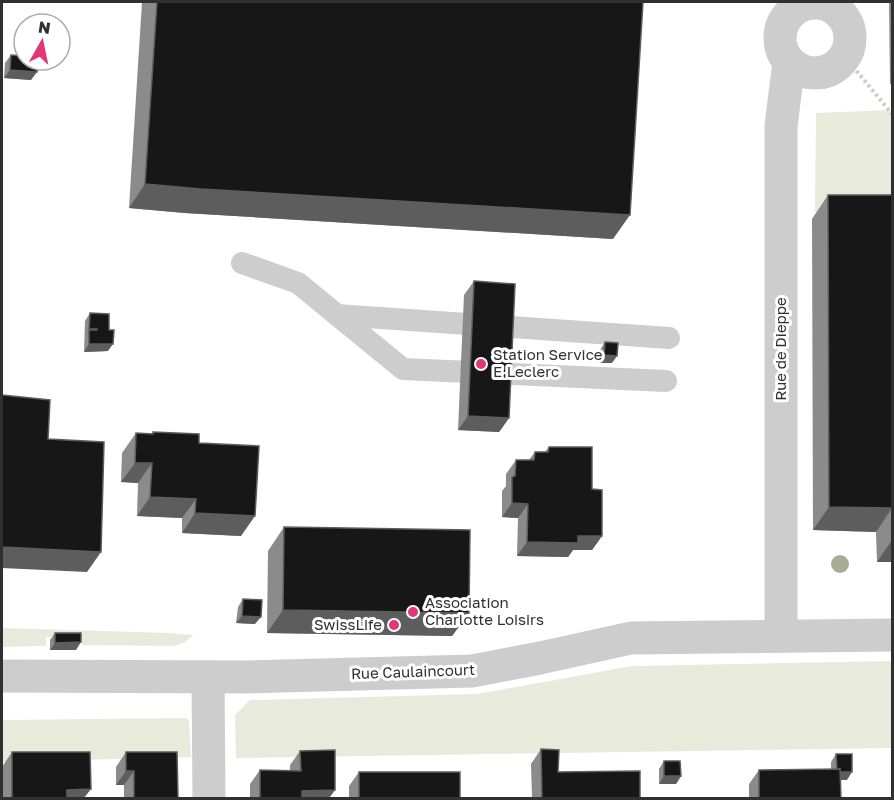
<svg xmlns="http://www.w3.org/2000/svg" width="894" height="800" font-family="'Golos Text',sans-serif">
<rect width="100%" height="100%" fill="#fff"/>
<g fill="#e8eadc">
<path d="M892 110V421L890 215 815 212 816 113Z"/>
<path d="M2 628 169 633 193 635 185 642 174 646 82 645 81 638 46 637V646L2 647Z"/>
<path d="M892 661V748L236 758 235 715 250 700 477 694 632 666Z"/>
<path d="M186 718 189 721 191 757 2 762V720Z"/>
</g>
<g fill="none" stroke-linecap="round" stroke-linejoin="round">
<path stroke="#cdcdcd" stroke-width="4" stroke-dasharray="3 3" stroke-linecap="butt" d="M845 57 892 114"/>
<g stroke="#cdcdcd" stroke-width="22">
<path d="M242 263 298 283 403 369 666 381"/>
<path d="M337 315 669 338"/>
</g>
<g stroke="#cdcdcd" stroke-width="33">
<circle cx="815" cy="38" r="35"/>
<path d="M781 636V126L789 62"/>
<path d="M2 676 246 677 472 671 540 658 631 638 892 635"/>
<path d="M208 677 209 798"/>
</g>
</g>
<circle fill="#a8ae95" cx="840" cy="564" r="9"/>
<g fill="#8b8b8b">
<path d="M142 2H643L613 239 185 213 129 208Z"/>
<path d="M889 2H892V84H890Z"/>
<path d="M11 55 31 80 4 78 5 63Z"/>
<path d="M828 195H892V562H877L876 532 813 530 812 219Z"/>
<path d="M474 281 509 418 499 432 458 430 464 295Z"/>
<path d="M90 313 108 351 84 352 85 321Z"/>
<path d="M605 342 612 363H599L600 350Z"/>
<path d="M153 432 199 443 241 536 182 533V518L137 516 138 483 121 482 122 453 136 433 152 434Z"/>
<path d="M549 447 592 489 602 536 592 550H573L568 557 517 556 518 518 502 517V491L506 486V474L516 460H529L535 452H545Z"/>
<path d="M284 527 469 613 452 636 267 633 268 551Z"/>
<path d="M243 599 255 624 236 623 238 607Z"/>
<path d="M55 633 76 650H50V640Z"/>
<path d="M541 749 558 772 640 798H532L531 764Z"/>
<path d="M300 751 335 790 329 798H250V784L260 770H290V765Z"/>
<path d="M12 752 84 798H2V767Z"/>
<path d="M126 752 178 798H124V785H116V767Z"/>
<path d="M836 754 847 780H840L841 798H749V784L759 770 831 769V762Z"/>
<path d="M664 761 681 776 676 784H659V769Z"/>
<path d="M359 772 460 798H349V786Z"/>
</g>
<g fill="#5d5d5d">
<path d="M10 70 37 72 31 80 4 78Z"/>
<path d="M145 184 630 215 613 239 185 213 129 208Z"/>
<path d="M89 344H113L108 351 84 352Z"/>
<path d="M604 355 617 356 612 363H599Z"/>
<path d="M468 416 509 418 499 432 458 430Z"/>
<path d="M135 463H152L138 483 121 482Z"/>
<path d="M150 497 196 499 182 518 137 516Z"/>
<path d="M512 503 528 504 518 518 502 517Z"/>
<path d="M829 507 892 508 876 532 813 530Z"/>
<path d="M195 513 255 516 241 536 182 533Z"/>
<path d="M578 536H602L592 550H573L568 557 517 556 527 542Z"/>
<path d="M892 540V562H877Z"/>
<path d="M2 547 101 552 87 572 2 568Z"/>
<path d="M283 610 469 613 452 636 267 633Z"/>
<path d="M242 616 261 617 255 624 236 623Z"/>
<path d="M81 642 76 650H50L55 643Z"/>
<path d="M126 771H134L124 785H116Z"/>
<path d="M837 772H852L847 780H832Z"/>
<path d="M664 776H681L676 784H659Z"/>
<path d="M91 789 84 798H54L67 790Z"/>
<path d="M335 790 329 798H296L302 791Z"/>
</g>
<g fill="#171717" stroke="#5d5d5d" stroke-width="1.5">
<path d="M157 2H643L630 215 201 189 145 184Z"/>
<path d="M11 55 24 56V60H38L37 72 10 70Z"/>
<path d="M828 195H892V508L829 507Z"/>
<path d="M474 281 515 284 509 418 468 416Z"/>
<path d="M90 313 109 314V330H114L113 344H89V330H97V329H89Z"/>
<path d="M605 342 618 343 617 356 604 355Z"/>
<path d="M2 395 50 400 48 439 104 442 101 552 2 547Z"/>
<path d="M153 432 199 434V443L259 446 255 516 195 513 196 499 150 497 152 463H135L136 433 153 434Z"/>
<path d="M549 447H592V489L602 490V536H578V543L527 542 528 504 512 503V477L515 476 516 460H534L535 452H548Z"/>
<path d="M284 527 470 530 469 613 283 610Z"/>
<path d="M243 599 262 600 261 617 242 616Z"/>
<path d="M55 633H81V642L55 643Z"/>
<path d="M541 749 559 750 558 772 640 771V798H542Z"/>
<path d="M335 750V790L302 791V798H260V770L301 771 300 751Z"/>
<path d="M12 752H90L91 789 67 790V798H12Z"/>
<path d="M126 752H177L178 798H134V771H126Z"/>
<path d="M836 754H852V772H840V769H837Z"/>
<path d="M664 761H680L681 776H664Z"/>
<path d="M840 769 841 798H759V770Z"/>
<rect x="359" y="772" width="101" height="26"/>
</g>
<g fill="#e33677" stroke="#fff" stroke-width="2">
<circle cx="481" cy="364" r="6"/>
<circle cx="413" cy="612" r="6"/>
<circle cx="394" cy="625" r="6"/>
</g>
<g text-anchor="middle" stroke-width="6" stroke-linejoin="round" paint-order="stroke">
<g font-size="15" fill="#303030" stroke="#fff">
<text transform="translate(781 349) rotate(-90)" y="5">Rue de Dieppe</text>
<text transform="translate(413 672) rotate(-2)" y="5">Rue Caulaincourt</text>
</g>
<g font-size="15" fill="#303030" stroke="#fff" text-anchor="start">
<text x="493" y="360">Station Service<tspan x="493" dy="17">E.Leclerc</tspan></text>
<text x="425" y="608">Association<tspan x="425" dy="17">Charlotte Loisirs</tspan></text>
<text x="382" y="630" text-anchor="end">SwissLife</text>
</g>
</g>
<rect width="894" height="800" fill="none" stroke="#303030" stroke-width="6"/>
<g transform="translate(42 42) rotate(9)"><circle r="28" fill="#ffffff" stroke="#acacac" stroke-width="1.5"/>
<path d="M0-4.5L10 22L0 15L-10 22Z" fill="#e33677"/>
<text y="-9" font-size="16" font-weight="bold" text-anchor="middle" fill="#303030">N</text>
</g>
</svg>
